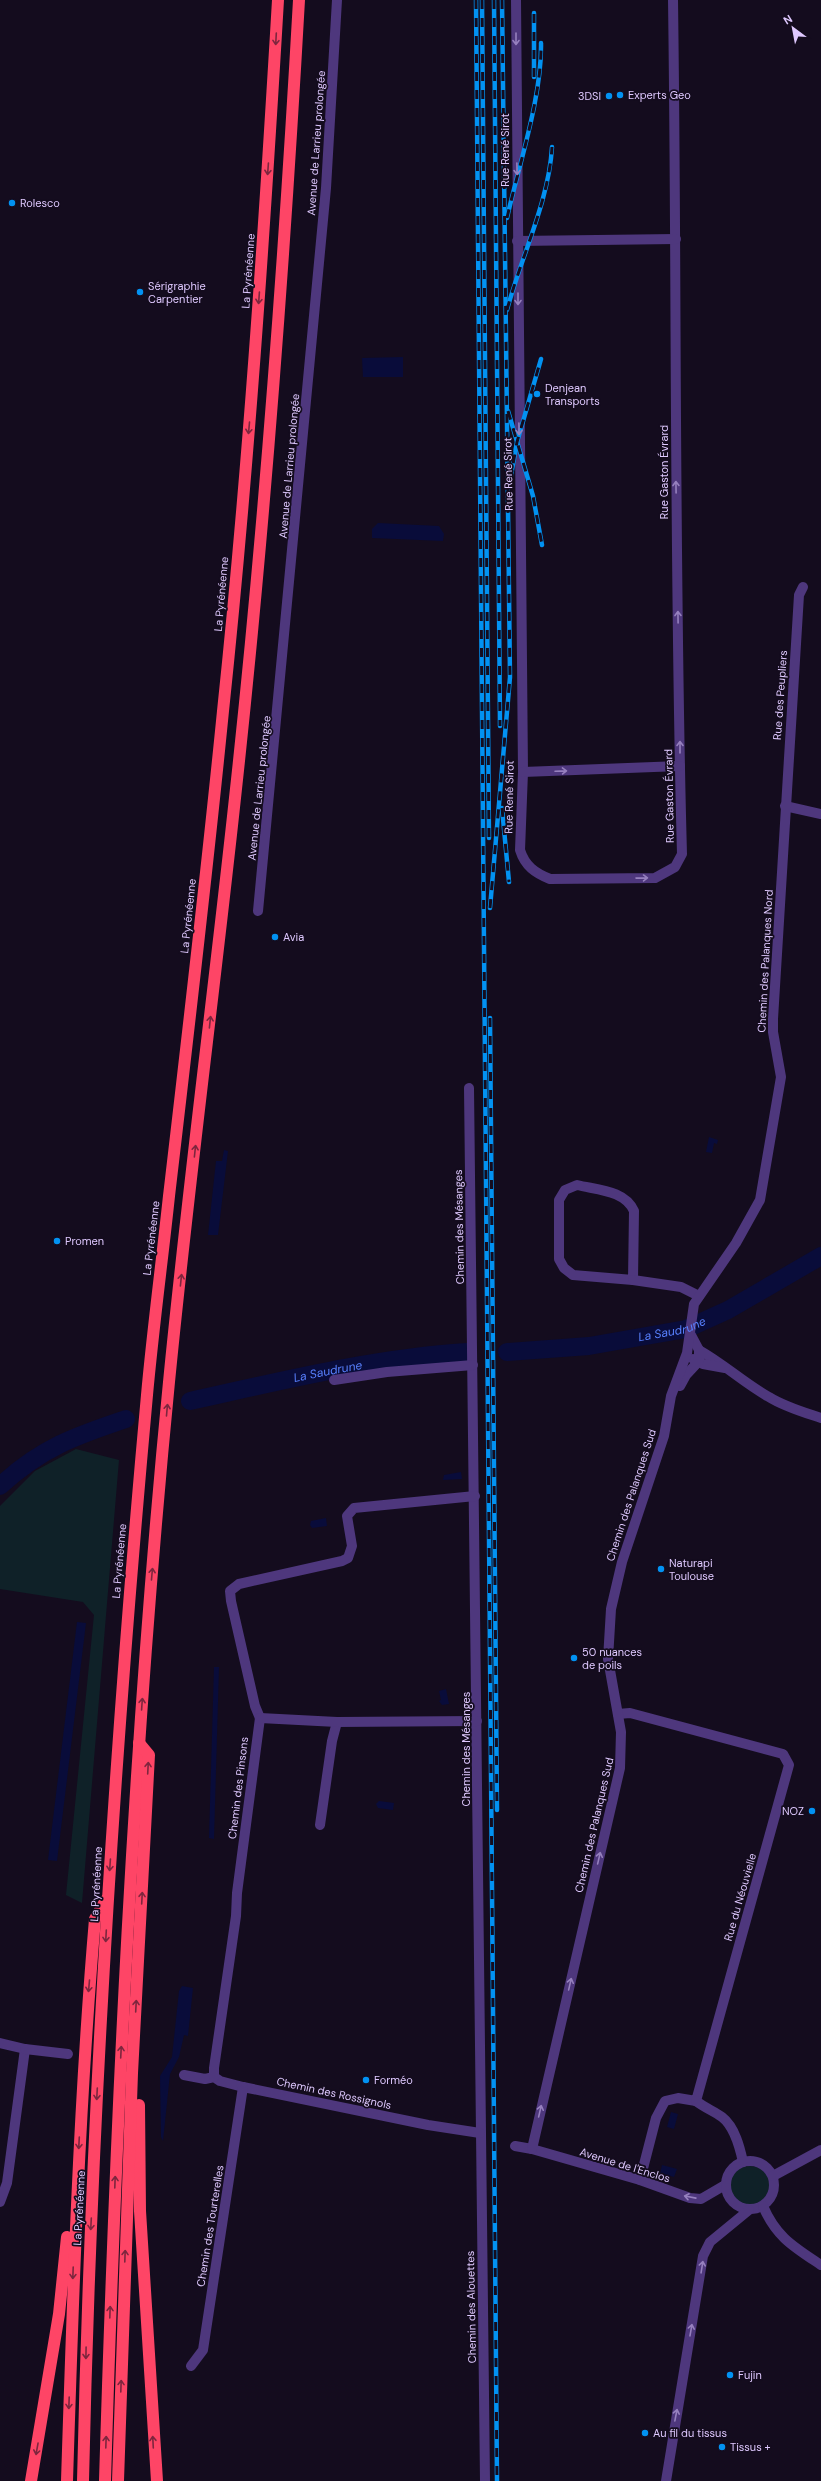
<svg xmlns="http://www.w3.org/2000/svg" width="821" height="2481" font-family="'DM Sans',sans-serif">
<rect width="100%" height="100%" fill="#140c1e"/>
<g fill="#0f2128">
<path d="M76 1449 119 1460 82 1903 66 1895 94 1615 83 1602 0 1589V1506L35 1471Z"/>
<circle cx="750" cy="2186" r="20"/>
</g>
<g fill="#090c3a">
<path d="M403 357V377H363L362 358Z"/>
<path d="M378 523 439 526 444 534 443 541 372 538V529Z"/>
<path d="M709 1137 718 1140 717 1144 714 1143 712 1153 706 1152Z"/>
<path d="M224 1150 228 1151 218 1235H208L216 1161H222Z"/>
<path d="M461 1472 462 1479 443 1480 444 1475Z"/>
<path d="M326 1518 327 1526 312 1528 310 1525 311 1521Z"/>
<path d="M77 1622 86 1623 57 1861 48 1860Z"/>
<path d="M214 1667H219L214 1839 209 1838Z"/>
<path d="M446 1689 449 1704 442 1705 439 1701 441 1700 439 1691Z"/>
<path d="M379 1801 394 1803 393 1810 378 1808 376 1804Z"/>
<path d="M182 1986 193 1988 188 2036 184 2035 179 2057 170 2074 163 2141 161 2137 160 2076 172 2057 179 1991Z"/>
<path d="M671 2112 678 2114 674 2129 667 2127Z"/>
<path d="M662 2165 677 2169 674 2177 660 2173Z"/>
</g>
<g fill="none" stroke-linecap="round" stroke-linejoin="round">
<g stroke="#090c3a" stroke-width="18">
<path id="s1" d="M507 1352 589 1346 686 1329 728 1310 821 1256"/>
<path id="s2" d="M190 1401C281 1381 373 1358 467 1352"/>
<path d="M0 1486C41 1448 75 1436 126 1419"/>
</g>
<g stroke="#4e377d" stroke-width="10">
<path d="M516 0 523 772 520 850C525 866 535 873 550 879L655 878 675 867 682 854C674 570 677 285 673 0"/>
<path d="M517 241 676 239"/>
<path d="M523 772 680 766"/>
<path d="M785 806 821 814"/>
<path d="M258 911 326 188 337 0"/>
<path d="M469 1088 485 2481"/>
<path d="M577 1185C597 1190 625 1190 634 1211L633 1280 573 1275 564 1268 559 1259V1200L565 1190Z"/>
<path d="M633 1280 681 1287 699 1296"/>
<path d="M699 1350C724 1364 744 1383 769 1397 785 1407 803 1412 821 1418"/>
<path d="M693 1359 703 1364 725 1368"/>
<path d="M334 1380 387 1372 473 1365"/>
<path d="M680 1386 686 1375 699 1361V1350L691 1335"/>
<path d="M618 1714 630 1713 783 1754 789 1765 696 2101 678 2098 665 2101 656 2118 640 2180"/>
<path d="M260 1718 255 1706 231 1601 230 1591 239 1584 342 1561 348 1558 352 1546 347 1516 354 1508 475 1496"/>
<path d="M320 1825 332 1741 337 1722"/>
<path d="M0 2043 25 2049 7 2183 0 2202"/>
<path d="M25 2049 68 2054"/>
<path d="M184 2075 205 2079 214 2077 220 2081 243 2087 428 2125 480 2133"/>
<path d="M214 2077V2068L236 1916 237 1893 260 1718 337 1722 477 1721"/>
<path d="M696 2101C705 2108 714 2111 722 2117 735 2127 740 2148 743 2162"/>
<path d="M515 2146 532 2149 640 2180 690 2198 701 2199 725 2185"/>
<path d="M532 2149 620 1768 621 1732 608 1659 611 1609 622 1562 664 1436 671 1396 687 1353 694 1304 736 1243 760 1200 781 1077 773 1032V1019L799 595 803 587"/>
<circle cx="750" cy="2185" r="24"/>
<path d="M773 2176 821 2150"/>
<path d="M763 2206C776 2237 794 2247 821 2265"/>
<path d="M191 2366 203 2350 243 2087"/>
<path d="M666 2481 703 2256 710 2242 749 2210"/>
</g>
<g stroke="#fe4566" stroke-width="12">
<path d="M139 2105 140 2211 157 2481"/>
<path d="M31 2481 59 2314 67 2237"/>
<path d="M67 2481C73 2293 79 2106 95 1919L106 1900"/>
<path d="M83 2481C91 2118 114 1756 147 1395 153 1328 162 1262 169 1196 188 1034 207 873 223 711 248 474 264 237 278 0"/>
<path d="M105 2481C116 2114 133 1748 169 1382 188 1187 214 993 235 798 264 533 284 266 299 0"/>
<path d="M118 2481 132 2073 149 1755 139 1743"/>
</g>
<g stroke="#0292f2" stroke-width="4.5">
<g id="rail">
<path d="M476 0 497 2481"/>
<path d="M482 0 489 838"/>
<path d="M494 0 500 726"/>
<path d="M534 77V13"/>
<path d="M507 218C519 164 542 97 541 43"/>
<path d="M507 310C521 257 549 201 552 147"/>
<path d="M508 411 533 496 542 545"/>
<path d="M510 481 517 442 541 359"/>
<path d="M502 808 509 882"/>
<path d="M490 908 510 677 502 0"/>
<path d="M490 1018 497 1810"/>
</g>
</g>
<use href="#rail" stroke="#140c1e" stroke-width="3" stroke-dasharray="9" stroke-linecap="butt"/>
</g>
<defs><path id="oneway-shaft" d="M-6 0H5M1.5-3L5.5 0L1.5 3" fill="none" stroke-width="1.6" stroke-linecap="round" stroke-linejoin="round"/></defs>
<g stroke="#7d263e">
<use href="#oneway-shaft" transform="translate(276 39) rotate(93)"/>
<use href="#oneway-shaft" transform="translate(268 169) rotate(94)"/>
<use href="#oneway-shaft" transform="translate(259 298) rotate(94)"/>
<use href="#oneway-shaft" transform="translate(249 428) rotate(95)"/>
<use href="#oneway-shaft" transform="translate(210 1022) rotate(-84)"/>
<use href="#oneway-shaft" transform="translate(195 1151) rotate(-84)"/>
<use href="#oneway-shaft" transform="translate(181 1280) rotate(-84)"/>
<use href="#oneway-shaft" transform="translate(167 1410) rotate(-85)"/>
<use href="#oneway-shaft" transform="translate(152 1574) rotate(-85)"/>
<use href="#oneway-shaft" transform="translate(142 1704) rotate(-86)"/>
<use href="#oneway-shaft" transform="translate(148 1768) rotate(-87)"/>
<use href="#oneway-shaft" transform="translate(110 1865) rotate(94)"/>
<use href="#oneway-shaft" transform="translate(142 1898) rotate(-87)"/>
<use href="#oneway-shaft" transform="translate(106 1936) rotate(93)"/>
<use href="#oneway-shaft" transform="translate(89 1986) rotate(95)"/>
<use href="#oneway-shaft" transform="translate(136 2006) rotate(-87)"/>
<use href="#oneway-shaft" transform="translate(121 2052) rotate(-87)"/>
<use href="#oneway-shaft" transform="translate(97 2094) rotate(93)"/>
<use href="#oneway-shaft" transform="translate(79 2143) rotate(93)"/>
<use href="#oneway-shaft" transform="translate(115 2182) rotate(-88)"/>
<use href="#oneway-shaft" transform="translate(91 2224) rotate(93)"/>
<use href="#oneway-shaft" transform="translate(125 2256) rotate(-88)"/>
<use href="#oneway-shaft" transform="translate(73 2273) rotate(92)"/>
<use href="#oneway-shaft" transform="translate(110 2312) rotate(-88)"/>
<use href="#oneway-shaft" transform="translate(86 2353) rotate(91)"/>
<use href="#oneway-shaft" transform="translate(121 2386) rotate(-88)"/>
<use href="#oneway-shaft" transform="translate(69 2403) rotate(92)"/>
<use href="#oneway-shaft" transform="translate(106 2442) rotate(-88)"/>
<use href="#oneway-shaft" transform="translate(153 2442) rotate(-93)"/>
<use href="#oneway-shaft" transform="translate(37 2449) rotate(100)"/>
</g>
<g stroke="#9680be">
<use href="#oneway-shaft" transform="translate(516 39) rotate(90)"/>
<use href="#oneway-shaft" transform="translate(517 169) rotate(89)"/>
<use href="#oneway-shaft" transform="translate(518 299) rotate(90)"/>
<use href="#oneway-shaft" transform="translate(519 429) rotate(89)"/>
<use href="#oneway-shaft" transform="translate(676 487) rotate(-91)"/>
<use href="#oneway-shaft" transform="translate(678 617) rotate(-91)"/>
<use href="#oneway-shaft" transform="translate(680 747) rotate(-90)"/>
<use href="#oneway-shaft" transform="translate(561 771) rotate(-2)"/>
<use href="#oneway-shaft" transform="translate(642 878) rotate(-1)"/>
<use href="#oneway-shaft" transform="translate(599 1858) rotate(-77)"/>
<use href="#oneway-shaft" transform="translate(570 1984) rotate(-77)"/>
<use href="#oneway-shaft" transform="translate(540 2111) rotate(-77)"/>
<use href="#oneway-shaft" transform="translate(690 2197) rotate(-169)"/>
<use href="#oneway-shaft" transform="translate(702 2267) rotate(-81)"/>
<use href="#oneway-shaft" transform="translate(691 2330) rotate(-80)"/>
<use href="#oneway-shaft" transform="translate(676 2415) rotate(-79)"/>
</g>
<g fill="#0292f2" stroke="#140c1e" stroke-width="1.5">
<circle cx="620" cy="95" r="4"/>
<circle cx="609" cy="96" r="4"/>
<circle cx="12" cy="203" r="4"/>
<circle cx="140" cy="292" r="4"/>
<circle cx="537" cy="394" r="4"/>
<circle cx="275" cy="937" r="4"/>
<circle cx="57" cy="1241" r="4"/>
<circle cx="661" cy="1569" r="4"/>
<circle cx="574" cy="1658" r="4"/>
<circle cx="812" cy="1811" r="4"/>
<circle cx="366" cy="2080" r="4"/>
<circle cx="730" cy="2375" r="4"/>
<circle cx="645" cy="2433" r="4"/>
<circle cx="722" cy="2447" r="4"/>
</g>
<g text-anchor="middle" stroke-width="3.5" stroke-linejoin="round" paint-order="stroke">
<g font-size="11" fill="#dfc9ff" stroke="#140c1e" text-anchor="start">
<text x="628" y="99">Experts Geo</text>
<text x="601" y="100" text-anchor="end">3DSI</text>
<text x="20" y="207">Rolesco</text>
<text x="148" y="290">Sérigraphie<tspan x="148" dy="13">Carpentier</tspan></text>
<text x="545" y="392">Denjean<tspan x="545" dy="13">Transports</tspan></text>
<text x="283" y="941">Avia</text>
<text x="65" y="1245">Promen</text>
<text x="669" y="1567">Naturapi<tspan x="669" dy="13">Toulouse</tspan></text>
<text x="582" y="1656">50 nuances<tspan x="582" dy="13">de poils</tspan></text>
<text x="804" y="1815" text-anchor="end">NOZ</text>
<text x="374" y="2084">Forméo</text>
<text x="738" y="2379">Fujin</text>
<text x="653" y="2437">Au fil du tissus</text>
<text x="730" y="2451">Tissus +</text>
</g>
<g font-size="11" fill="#dfc9ff" stroke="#140c1e">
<text transform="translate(316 143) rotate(-86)" y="4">Avenue de Larrieu prolongée</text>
<text transform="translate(505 150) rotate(-90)" y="4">Rue René Sirot</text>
<text transform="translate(248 271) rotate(-86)" y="4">La Pyrénéenne</text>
<text transform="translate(289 466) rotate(-85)" y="4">Avenue de Larrieu prolongée</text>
<text transform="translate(664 472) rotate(-90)" y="4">Rue Gaston Évrard</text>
<text transform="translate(508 474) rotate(-91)" y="4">Rue René Sirot</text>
<text transform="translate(221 594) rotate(-85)" y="4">La Pyrénéenne</text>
<text transform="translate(780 695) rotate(-86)" y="4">Rue des Peupliers</text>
<text transform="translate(259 788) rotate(-84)" y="4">Avenue de Larrieu prolongée</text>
<text transform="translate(669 796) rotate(-91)" y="4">Rue Gaston Évrard</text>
<text transform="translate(509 797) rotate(-89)" y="4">Rue René Sirot</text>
<text transform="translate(188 916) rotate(-84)" y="4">La Pyrénéenne</text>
<text transform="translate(765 961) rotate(-87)" y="4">Chemin des Palanques Nord</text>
<text transform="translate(459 1227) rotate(-91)" y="4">Chemin des Mésanges</text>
<text transform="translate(151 1238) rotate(-83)" y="4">La Pyrénéenne</text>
<text transform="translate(631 1495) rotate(-72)" y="4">Chemin des Palanques Sud</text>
<text transform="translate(119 1561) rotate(-85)" y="4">La Pyrénéenne</text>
<text transform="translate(466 1749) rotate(-90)" y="4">Chemin des Mésanges</text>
<text transform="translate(238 1788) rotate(-83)" y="4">Chemin des Pinsons</text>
<text transform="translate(594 1825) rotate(-77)" y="4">Chemin des Palanques Sud</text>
<text transform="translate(96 1884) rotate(-87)" y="4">La Pyrénéenne</text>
<text transform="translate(740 1897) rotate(-74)" y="4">Rue du Néouvielle</text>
<text transform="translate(334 2093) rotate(12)" y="4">Chemin des Rossignols</text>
<text transform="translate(625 2165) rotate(17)" y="4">Avenue de l'Enclos</text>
<text transform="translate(79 2208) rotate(-87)" y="4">La Pyrénéenne</text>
<text transform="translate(210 2226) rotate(-81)" y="4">Chemin des Tourterelles</text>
<text transform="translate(471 2307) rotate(-91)" y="4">Chemin des Alouettes</text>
</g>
<g font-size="12" font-style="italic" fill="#5880fe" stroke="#140c1e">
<text dy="4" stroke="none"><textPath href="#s1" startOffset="167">La Saudrune</textPath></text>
<text dy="4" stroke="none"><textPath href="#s2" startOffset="141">La Saudrune</textPath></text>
</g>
</g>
<g transform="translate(793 28) rotate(328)" stroke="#140c1e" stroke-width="3" paint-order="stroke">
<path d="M0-3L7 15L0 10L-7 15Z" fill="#dfc9ff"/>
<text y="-6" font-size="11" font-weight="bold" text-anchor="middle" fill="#dfc9ff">N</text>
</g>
</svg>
